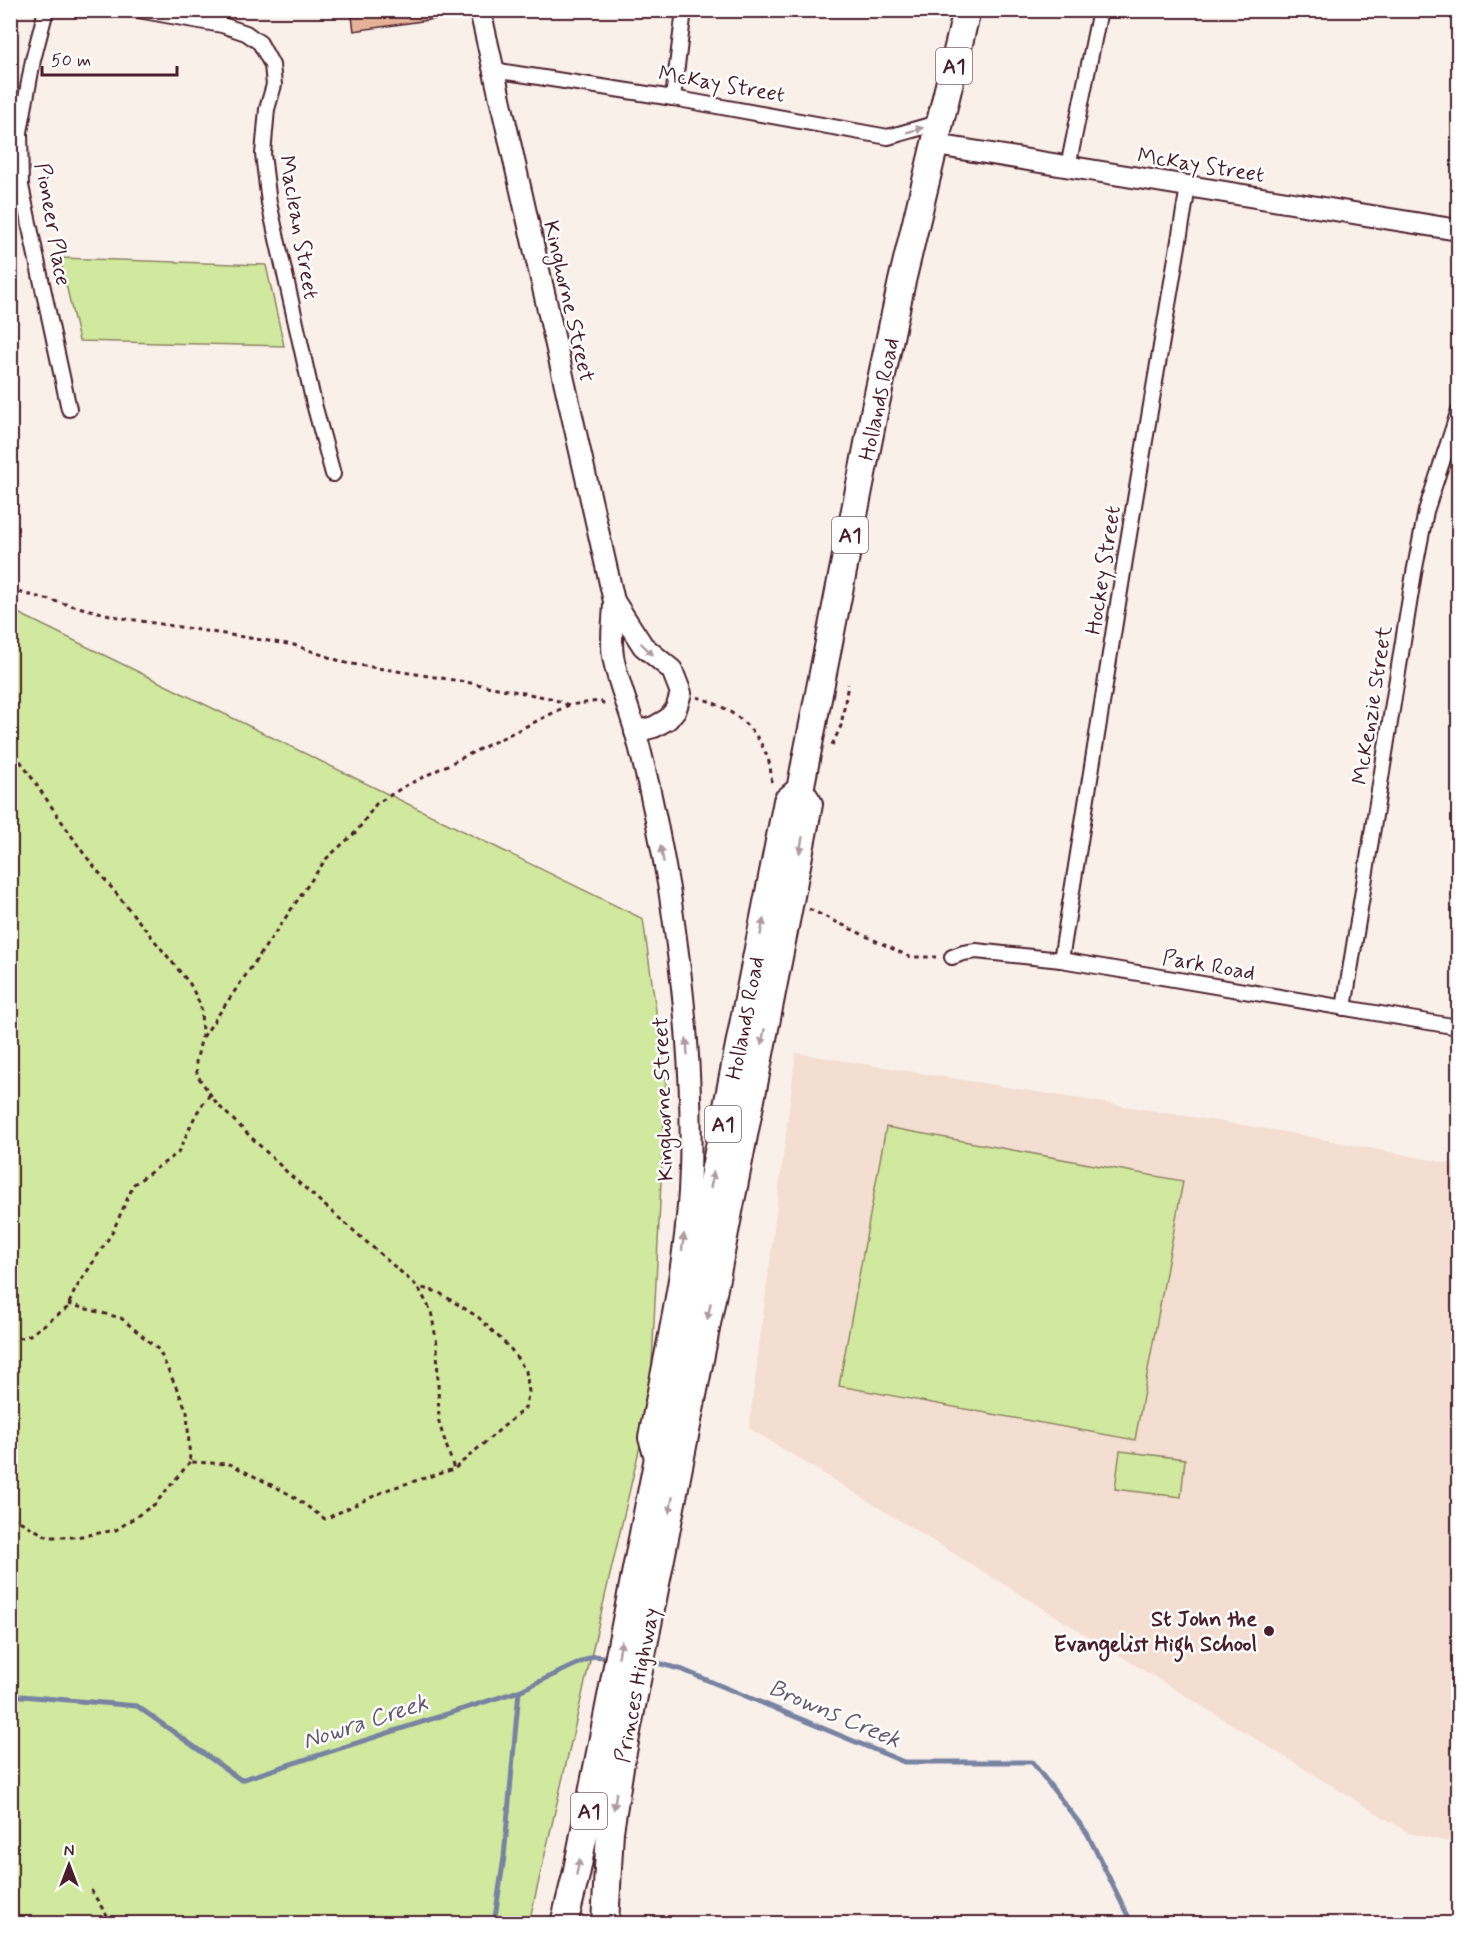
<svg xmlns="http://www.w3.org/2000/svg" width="1469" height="1934" font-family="Mynerve,sans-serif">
<rect width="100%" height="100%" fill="#faf0ea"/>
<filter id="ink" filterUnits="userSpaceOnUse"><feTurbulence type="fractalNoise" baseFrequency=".0167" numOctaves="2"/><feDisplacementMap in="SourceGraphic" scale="12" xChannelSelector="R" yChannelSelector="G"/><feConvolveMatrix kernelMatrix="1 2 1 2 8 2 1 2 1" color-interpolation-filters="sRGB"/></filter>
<g filter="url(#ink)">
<path fill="#f4ddd1" d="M796 1053 1285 1132 1458 1165V1844L1409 1833 749 1428Z"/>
<g fill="#d1e99e" stroke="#8e8464" stroke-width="1.5">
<path d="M60 258 266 265 284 346 79 341Z"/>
<path d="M11 611 16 612 643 919 666 1081 650 1403 529 1923 11 1924Z"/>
<path d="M886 1127 1183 1181 1135 1440 839 1386Z"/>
<path d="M1120 1451 1185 1459 1181 1497 1115 1489Z"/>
</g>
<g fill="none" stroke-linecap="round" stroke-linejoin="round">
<g stroke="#7883a2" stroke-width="5">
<path d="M647 1660 683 1670 904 1762H1032L1087 1833 1132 1924"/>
<path d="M519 1691 594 1656 611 1658"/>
<path d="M10 1695 137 1706 241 1780 519 1691 504 1857 494 1924"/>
</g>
</g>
<path fill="#e5b298" stroke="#4a1f2b" stroke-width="1.5" d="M351 10H435V19L354 31Z"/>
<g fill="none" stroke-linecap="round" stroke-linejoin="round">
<g stroke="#4a1f2b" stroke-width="18">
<g id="street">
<path d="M46 10 33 60 20 132 21 186 69 409"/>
<path d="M138 10 222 25 246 33 260 43 272 65 274 85 267 109 263 154 269 203 314 404 333 474"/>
<path d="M493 70 673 98 888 137 941 122"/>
<path d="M673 98 684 10"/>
<path d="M1068 167 1100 10"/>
<path d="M952 957 963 953 976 951 1061 960 1458 1027"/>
<path d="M1061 960 1129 535 1188 187"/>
<path d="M1344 1008 1414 573 1426 511 1458 413"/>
</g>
</g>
<g stroke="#4a1f2b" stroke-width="24">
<g id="secondary">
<path d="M480 10 614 601C614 618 610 638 613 656 617 680 628 705 635 730 649 782 660 836 669 889 684 988 695 1091 689 1192 684 1275 664 1357 649 1438L657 1464"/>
<path d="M936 145 1458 230"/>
<path d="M614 601 643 646 672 670 681 693 676 709 668 719 654 727 635 732"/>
</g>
</g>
<g stroke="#4a1f2b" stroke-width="30">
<g id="highway">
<path d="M564 1924 576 1875 787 801 800 790 875 408 902 281 967 10"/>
<path d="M605 1924 610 1831 620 1767 809 804 800 790"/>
</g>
</g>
<g stroke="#4a1f2b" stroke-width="3" stroke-dasharray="4.5 4.5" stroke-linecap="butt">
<path d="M10 590 122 618 294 645 346 663 460 681 550 698 569 705"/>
<path d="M697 697C730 707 758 727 769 762 771 769 771 778 772 786"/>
<path d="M832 745 841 726 848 684"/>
<path d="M10 746 84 854 190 984 201 1006 202 1036 196 1062 197 1075 217 1104 290 1175 418 1287 431 1311 437 1344 439 1423 454 1469"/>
<path d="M809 909 910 957H936"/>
<path d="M203 1037 326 859 357 831 376 804 405 786 569 705 600 701 608 706"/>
<path d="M68 1304 121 1318 159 1350 187 1411 190 1462 230 1464 291 1495 325 1519 389 1489 454 1469 525 1408 529 1392 526 1371 510 1348 478 1317 438 1292 418 1287"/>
<path d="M10 1341 30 1335 67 1308 75 1290 112 1233 134 1184 178 1153 196 1114 210 1094"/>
<path d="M12 1517 48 1537H76L116 1530 155 1504 190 1462"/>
<path d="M91 1890 112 1924"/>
</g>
<use href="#street" stroke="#fff" stroke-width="14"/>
<use href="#secondary" stroke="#fff" stroke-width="20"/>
<use href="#highway" stroke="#fff" stroke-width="26"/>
</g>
<defs><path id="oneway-solid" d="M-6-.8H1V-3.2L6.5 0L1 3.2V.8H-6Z" transform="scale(1.5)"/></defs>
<g fill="#ae9aa0">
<use href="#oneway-solid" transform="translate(915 130) rotate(-16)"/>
<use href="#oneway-solid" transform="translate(647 649) rotate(44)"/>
<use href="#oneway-solid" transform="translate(801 845) rotate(101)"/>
<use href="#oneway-solid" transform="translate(662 854) rotate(-101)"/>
<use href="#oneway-solid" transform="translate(762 927) rotate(-79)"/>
<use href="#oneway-solid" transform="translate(763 1037) rotate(101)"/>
<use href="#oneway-solid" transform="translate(687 1047) rotate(-93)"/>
<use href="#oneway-solid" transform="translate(712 1180) rotate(-79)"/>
<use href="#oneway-solid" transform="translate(683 1242) rotate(-83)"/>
<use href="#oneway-solid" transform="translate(709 1311) rotate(101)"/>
<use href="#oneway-solid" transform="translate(671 1505) rotate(101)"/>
<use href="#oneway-solid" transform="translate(620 1649) rotate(-79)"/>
<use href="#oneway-solid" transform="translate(615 1801) rotate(99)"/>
<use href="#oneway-solid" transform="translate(578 1867) rotate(-79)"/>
</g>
</g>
<circle fill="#4a1f2b" stroke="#fff" stroke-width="2" cx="1269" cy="1631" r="6"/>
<g text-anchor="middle" stroke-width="5" stroke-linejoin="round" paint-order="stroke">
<g fill="#fff" stroke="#80626b" stroke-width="1.5">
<rect x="936" y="48" width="36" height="36" rx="4.5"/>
<rect x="832" y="517" width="36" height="36" rx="4.5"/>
<rect x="705" y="1106" width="36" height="36" rx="4.5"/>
<rect x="571" y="1793" width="36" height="36" rx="4.5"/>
</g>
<g font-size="21" font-weight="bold" fill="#4a1f2b">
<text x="954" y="73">A1</text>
<text x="850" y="542">A1</text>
<text x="723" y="1131">A1</text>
<text x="589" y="1818">A1</text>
</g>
<g font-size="22" fill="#4a1f2b" stroke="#fff">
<text transform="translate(722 83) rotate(10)" y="8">McKay Street</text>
<text transform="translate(1201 164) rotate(9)" y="8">McKay Street</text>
<text transform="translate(54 224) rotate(80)" y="8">Pioneer Place</text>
<text transform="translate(300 227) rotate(80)" y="8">Maclean Street</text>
<text transform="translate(570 301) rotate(77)" y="8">Kinghorne Street</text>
<text transform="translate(878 399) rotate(-78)" y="8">Hollands Road</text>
<text transform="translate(1102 570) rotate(-81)" y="8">Hockey Street</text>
<text transform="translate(1371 705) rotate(-81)" y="8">McKenzie Street</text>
<text transform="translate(1209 964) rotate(10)" y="8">Park Road</text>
<text transform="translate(744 1018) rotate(-79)" y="8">Hollands Road</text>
<text transform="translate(662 1099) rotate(-92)" y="8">Kinghorne Street</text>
<text transform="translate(636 1685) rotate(-79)" y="8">Princes Highway</text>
</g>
<g font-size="22" font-weight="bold" fill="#4a1f2b" stroke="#fff" text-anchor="end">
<text x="1257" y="1626">St John the<tspan x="1257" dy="25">Evangelist High School</tspan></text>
</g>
<g font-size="24" font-style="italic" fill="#655970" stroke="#fff">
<text transform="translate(835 1713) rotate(23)" y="8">Browns Creek</text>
<text transform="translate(365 1721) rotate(-18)" y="8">Nowra Creek</text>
</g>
</g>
<rect width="1469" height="1934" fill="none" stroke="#fff" stroke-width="36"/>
<rect x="18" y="18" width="1433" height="1898" fill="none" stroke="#4a1f2b" stroke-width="2" filter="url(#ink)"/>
<g transform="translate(69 1865)" stroke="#ffffff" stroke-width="4.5" paint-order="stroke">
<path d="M0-4.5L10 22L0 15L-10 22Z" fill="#4a1f2b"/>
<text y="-9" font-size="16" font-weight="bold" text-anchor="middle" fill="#4a1f2b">N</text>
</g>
<path d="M42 66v9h135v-9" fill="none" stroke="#4a1f2b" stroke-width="3"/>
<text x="51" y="66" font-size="18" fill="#4a1f2b" stroke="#ffffff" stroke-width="4.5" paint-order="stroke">50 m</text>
</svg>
